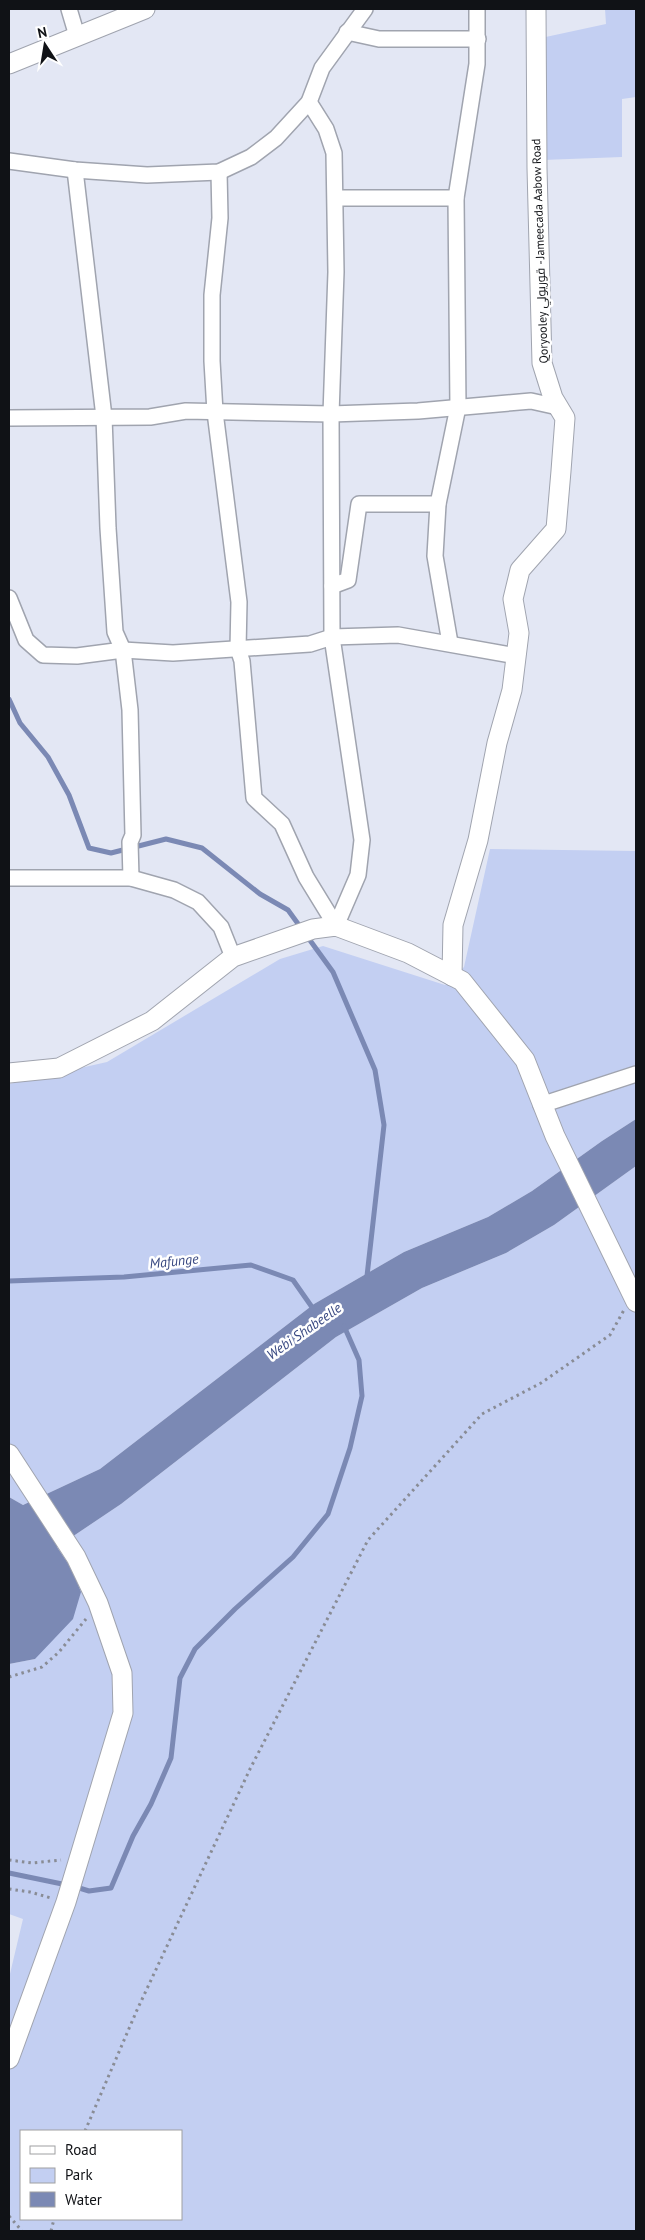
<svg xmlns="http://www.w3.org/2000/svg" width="645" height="2240" font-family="'PT Sans',Cairo,sans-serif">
<rect width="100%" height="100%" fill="#e3e7f4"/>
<g fill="#c3cff2" fill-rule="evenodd">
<path d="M605 9H636V97L622 99V157L543 160 541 38 606 24Z"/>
<path d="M490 849 636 851V1119L602 1141 532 1191 488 1217 404 1252 314 1304 100 1469 23 1505 9 1497V1084L107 1062 280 959 323 946 445 985 464 967Z"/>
<path d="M636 1166V2231H9V1978L23 1919 9 1914V1664L35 1659 72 1569 57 1547 121 1504 336 1337 422 1288 506 1253 554 1225ZM21 2131H181V2219H21Z"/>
</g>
<path fill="#7b89b4" d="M636 1119V1166L554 1225 506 1253 422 1288 336 1337 121 1504 57 1547 72 1569 81 1592 73 1619 35 1659 9 1664V1497L23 1505 100 1469 314 1304 404 1252 488 1217 532 1191 602 1141Z"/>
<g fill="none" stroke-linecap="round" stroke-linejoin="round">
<g stroke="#7b89b4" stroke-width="5">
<path d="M9 699 20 723 48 757 69 795 89 848 111 853 166 839 202 848 260 894 288 910 333 972 375 1070 384 1125 367 1276"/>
<path d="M9 1281 124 1277 251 1265 293 1280 314 1310"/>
<path d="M9 1873 67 1885"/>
<path d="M76 1887 89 1891 111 1888 133 1836 151 1804 171 1758 180 1678 195 1649 235 1609 293 1557 328 1514 350 1448 362 1396 359 1360 344 1326"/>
</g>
<g stroke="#a0a4af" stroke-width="18">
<g id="minor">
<path d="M69 9 77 36"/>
<path d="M347 32 379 39H478"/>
<path d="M309 102 326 129 334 153 336 272 331 414 332 637 362 840 358 875 336 926"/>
<path d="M9 161 75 170 147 175 219 172 251 157 276 138 309 102 322 68 365 9"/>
<path d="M75 170 104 417 108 528 115 632 123 650 130 710 133 835 130 842 131 878"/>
<path d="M219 172 220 218 212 295V361L215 412 239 602 238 649 242 661 254 798 282 824 306 877 336 926"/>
<path d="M336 198H456"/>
<path d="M9 418 150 417 186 411 331 414 418 411 531 401 558 407"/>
<path d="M332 586 348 580 359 504H438"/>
<path d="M9 598 26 640 43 655 77 656 123 650 173 653 310 644 332 637 398 635 516 656"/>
<path d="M450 643 435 556 438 504 458 407 456 198 477 64V9"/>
<path d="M9 878H131L174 890 198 902 221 927 233 957"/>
<path d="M541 1105 636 1074"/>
</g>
</g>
<g stroke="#a0a4af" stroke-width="21">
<g id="tertiary">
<path d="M9 64 145 9"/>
<path d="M452 976 453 925 478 840 497 743 512 690 519 633 513 599 520 570 556 529 561 471 565 418 553 398 542 363 537 168 536 9"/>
<path d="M9 1073 59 1068 152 1021 233 957 313 929 336 926 408 953 462 981 525 1060 555 1136 636 1302"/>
<path d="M9 1454 76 1557 98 1603 122 1673 123 1713 66 1902 9 2059"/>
</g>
</g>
<g stroke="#898c95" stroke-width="3" stroke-dasharray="2.5 4" stroke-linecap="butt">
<path d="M9 1677 42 1667 59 1652 86 1619"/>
<path d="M9 1860 32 1863 61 1860"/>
<path d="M9 1889 30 1892 51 1898"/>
<path d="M85 2131 137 2010 250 1769 368 1540 482 1414 541 1383 610 1335 624 1310"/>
<path d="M9 2216 22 2231"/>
<path d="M51 2231 54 2219"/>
</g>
<use href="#minor" stroke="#fff" stroke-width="15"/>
<use href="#tertiary" stroke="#fff" stroke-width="19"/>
</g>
<g text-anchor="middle" stroke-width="5" stroke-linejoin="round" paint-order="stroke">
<g font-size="12" fill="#101216" stroke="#fff">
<text transform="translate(540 251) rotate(-92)" y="4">Qoryooley قوريولي - Jameecada Aabow Road</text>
</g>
<g font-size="14" font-style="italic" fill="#394982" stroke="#fff">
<text transform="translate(174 1261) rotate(-6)" y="5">Mafunge</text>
<text transform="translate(304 1331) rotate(-35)" y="5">Webi Shabeelle</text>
</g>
</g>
<rect width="645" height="2240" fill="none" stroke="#101216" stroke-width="20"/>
<rect x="20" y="2130" width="162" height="90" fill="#ffffff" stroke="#9fa0a2"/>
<rect x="30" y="2146" width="25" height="8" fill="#ffffff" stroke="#9fa0a2"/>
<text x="65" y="2155" font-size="15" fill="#101216">Road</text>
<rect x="30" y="2168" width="25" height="15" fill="#c3cff2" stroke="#9fa0a2"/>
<text x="65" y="2180" font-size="15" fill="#101216">Park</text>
<rect x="30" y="2192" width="25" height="15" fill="#7b89b4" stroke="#9fa0a2"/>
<text x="65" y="2205" font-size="15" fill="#101216">Water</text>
<g transform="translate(45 45) rotate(348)" stroke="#ffffff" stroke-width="4" paint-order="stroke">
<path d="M0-4L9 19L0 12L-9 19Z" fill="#101216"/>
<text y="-8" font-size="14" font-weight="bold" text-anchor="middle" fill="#101216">N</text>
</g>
</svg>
